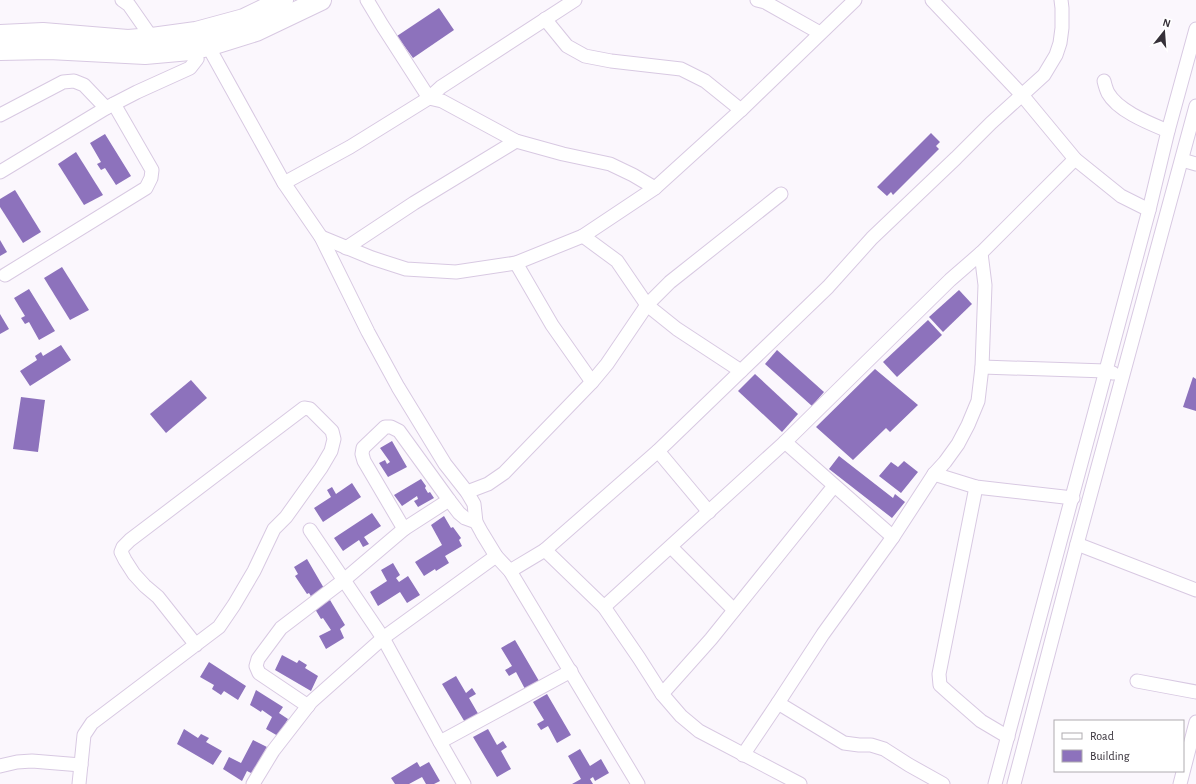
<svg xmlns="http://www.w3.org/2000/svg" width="1196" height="784" font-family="'Alegreya Sans',sans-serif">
<rect width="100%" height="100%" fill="#fbf7fd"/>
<g fill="#8d72bc">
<path d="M439 8 454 30 413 58 397 36Z"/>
<path d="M931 133 940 142 936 146 939 149 893 195 891 192 887 196 877 187Z"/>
<path d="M105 134 131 176 116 185 105 168 101 170 97 164 101 162 90 143Z"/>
<path d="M76 152 103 195 84 205 58 164Z"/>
<path d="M15 190 41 232 23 243 0 207V199Z"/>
<path d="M0 240 7 252 0 256Z"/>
<path d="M62 267 89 310 70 320 44 278Z"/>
<path d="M29 289 55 331 39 340 29 322 25 324 21 318 25 316 14 298Z"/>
<path d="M959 290 972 304 943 332 929 317Z"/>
<path d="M0 314 9 329 0 334Z"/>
<path d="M928 320 942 335 897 377 883 362Z"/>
<path d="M61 345 71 360 30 386 20 371 37 360 35 356 41 352 43 356Z"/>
<path d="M777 350 824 392 812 406 765 364Z"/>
<path d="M875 369 918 405 890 432 886 428 853 460 816 427Z"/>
<path d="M755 374 798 414 782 432 738 391Z"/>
<path d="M1193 377 1196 379V411L1183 407Z"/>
<path d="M191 380 207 398 166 433 150 414Z"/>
<path d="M21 397 45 400 38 452 13 449Z"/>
<path d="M392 441 407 467 388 477 379 463 385 460 387 464 390 462 380 448Z"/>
<path d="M839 456 893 498 895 494 905 502 892 518 829 469Z"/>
<path d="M904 461 918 472 901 493 879 476 891 462 898 467Z"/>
<path d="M421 479 426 486 425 488 428 493 430 492 434 498 418 507 414 501 418 499 417 496 402 506 394 495Z"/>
<path d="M352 483 361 497 323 522 314 508 331 497 327 490 332 487 336 494Z"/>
<path d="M372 513 381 526 364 537 369 544 363 547 359 540 343 551 334 538Z"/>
<path d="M444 516 451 528 453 527 461 538 459 540 462 546 445 556 449 563 436 571 435 569 424 576 415 562 442 545 431 525Z"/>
<path d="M307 559 325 590 312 598 309 593 307 594 295 576 298 574 294 567Z"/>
<path d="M393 563 400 575 396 578 399 582 408 576 420 595 407 603 400 592 378 606 370 592 387 581 381 570Z"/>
<path d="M330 600 345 625 340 629 344 638 326 649 319 636 331 630 323 618 321 619 315 609Z"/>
<path d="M515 640 539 681 525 689 516 672 509 676 505 670 512 666 501 648Z"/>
<path d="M282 655 297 663 299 660 307 665 305 668 318 676 311 691 275 670Z"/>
<path d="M209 662 246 686 238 700 224 691 221 695 212 689 214 685 200 677Z"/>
<path d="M456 676 466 693 472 688 476 694 469 698 480 717 466 724 442 684Z"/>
<path d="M256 690 283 707 279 713 288 719 278 736 266 729 272 717 262 710 261 712 250 705Z"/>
<path d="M547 694 571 735 557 743 548 726 541 730 537 724 544 720 533 702Z"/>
<path d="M184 729 198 738 201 734 209 738 206 742 222 751 213 765 177 744Z"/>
<path d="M488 729 497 745 503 741 507 747 501 751 511 769 497 777 473 737Z"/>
<path d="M253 740 267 747 253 774 247 771 242 781 223 769 229 757 241 763Z"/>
<path d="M580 749 590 766 601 759 609 773 595 781 593 777 590 779 593 784H572L581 779 568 756Z"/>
<path d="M417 762 420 767 429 762 440 781 434 784H426L422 777 409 784H395L391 778Z"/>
</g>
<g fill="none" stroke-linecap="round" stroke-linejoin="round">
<g stroke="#d8c9e2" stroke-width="15">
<g id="minor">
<path d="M122 0 129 5 152 38"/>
<path d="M367 0 382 25 429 98 442 101 516 141 563 154 610 164 633 175 655 188"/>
<path d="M757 0 765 2 820 33"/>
<path d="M932 0 1022 95 1075 159 1121 196 1149 210"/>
<path d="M545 19 567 46 585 56 611 61 681 69 705 81 741 110"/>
<path d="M203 41 208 46 284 183 321 237 368 332 398 387 445 464 467 492 474 504 476 522 482 533 496 556 510 571 638 784"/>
<path d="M1104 81C1105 85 1106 89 1108 93 1118 111 1149 123 1168 131"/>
<path d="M0 115 63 82 74 81 84 85 106 108"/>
<path d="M1182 160 1196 164"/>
<path d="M0 172 106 108 137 92 190 68 197 59 190 50"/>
<path d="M284 183 350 147 429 98 441 87 575 0"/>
<path d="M583 236 617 261 647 305 677 329 741 371"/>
<path d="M321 237 372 258 406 269 456 272 516 263 583 236 655 188 741 110 855 0"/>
<path d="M346 248 414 203 516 141"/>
<path d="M516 263 552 325 592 382"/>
<path d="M5 275 146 188 151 178 152 170 114 104"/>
<path d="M982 367 1106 371 1113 373"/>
<path d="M785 442 893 537"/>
<path d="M658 451 709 512"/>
<path d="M934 474 976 487 1073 498"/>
<path d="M976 487 939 674 940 685 950 694 981 721 1008 737"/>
<path d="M467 492 488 484 504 473 592 382 607 364 647 305 670 282 781 194"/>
<path d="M404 529 364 461 362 454 363 448 385 427H391L399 431 449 500 459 513 465 518 476 522"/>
<path d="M310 530 383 638 440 742 464 784"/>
<path d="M1077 544 1196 590"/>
<path d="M671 547 734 610"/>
<path d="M545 550 658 451 828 287 872 238 956 158 991 123 1044 75 1056 55 1060 43 1062 28V8L1061 0"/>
<path d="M510 571 545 550 604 607 639 658 662 694 681 716 699 731 800 784"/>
<path d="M604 607 785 442 950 280 981 253 1075 159"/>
<path d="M1137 681 1196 692"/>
<path d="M662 694 711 639 834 486"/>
<path d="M778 703 844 743 859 745H871L884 749 909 765 943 784"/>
<path d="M308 706 259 673 256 666 258 659 281 628 344 580 404 529 449 500"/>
<path d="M440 742 571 671"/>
<path d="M743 755 778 703 823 634 893 537 934 474 945 462 958 444 968 425 978 401 982 367 985 285 981 253"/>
<path d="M0 766 17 762 32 761 81 765"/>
<path d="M79 784 84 735 92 723 219 627 234 605 254 571 274 529 286 517 321 468 331 451 334 439 332 431 310 409 304 408 130 540 123 547 121 552 125 560 134 574 145 586 158 597 196 645"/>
<path d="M253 784 273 751 311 702 383 638 496 556"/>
<path d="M995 784 1149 210 1168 131 1196 29"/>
<path d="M1014 784 1077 544 1196 106"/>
<path d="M1180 784 1196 722"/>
</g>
</g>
<g stroke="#d8c9e2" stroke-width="22">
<g id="primary">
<path d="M0 35 43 33 128 40 152 38 196 32 244 19 283 0"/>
<path d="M0 50 49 49 145 54 190 50 208 46 256 31 321 0"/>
</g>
</g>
<use href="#minor" stroke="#fff" stroke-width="13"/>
<use href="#primary" stroke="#fff" stroke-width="20"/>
</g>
<rect x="1054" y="720" width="130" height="52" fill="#ffffff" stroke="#afacb0"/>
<rect x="1062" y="733" width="20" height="6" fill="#ffffff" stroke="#afacb0"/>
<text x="1090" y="740" font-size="12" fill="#363039">Road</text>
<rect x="1062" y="750" width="20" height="12" fill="#8d72bc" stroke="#afacb0"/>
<text x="1090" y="760" font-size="12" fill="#363039">Building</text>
<g transform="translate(1164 32) rotate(17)" stroke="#ffffff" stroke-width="3" paint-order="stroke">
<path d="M0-3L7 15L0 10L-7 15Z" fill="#363039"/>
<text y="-6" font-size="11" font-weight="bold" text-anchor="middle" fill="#363039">N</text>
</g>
</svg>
